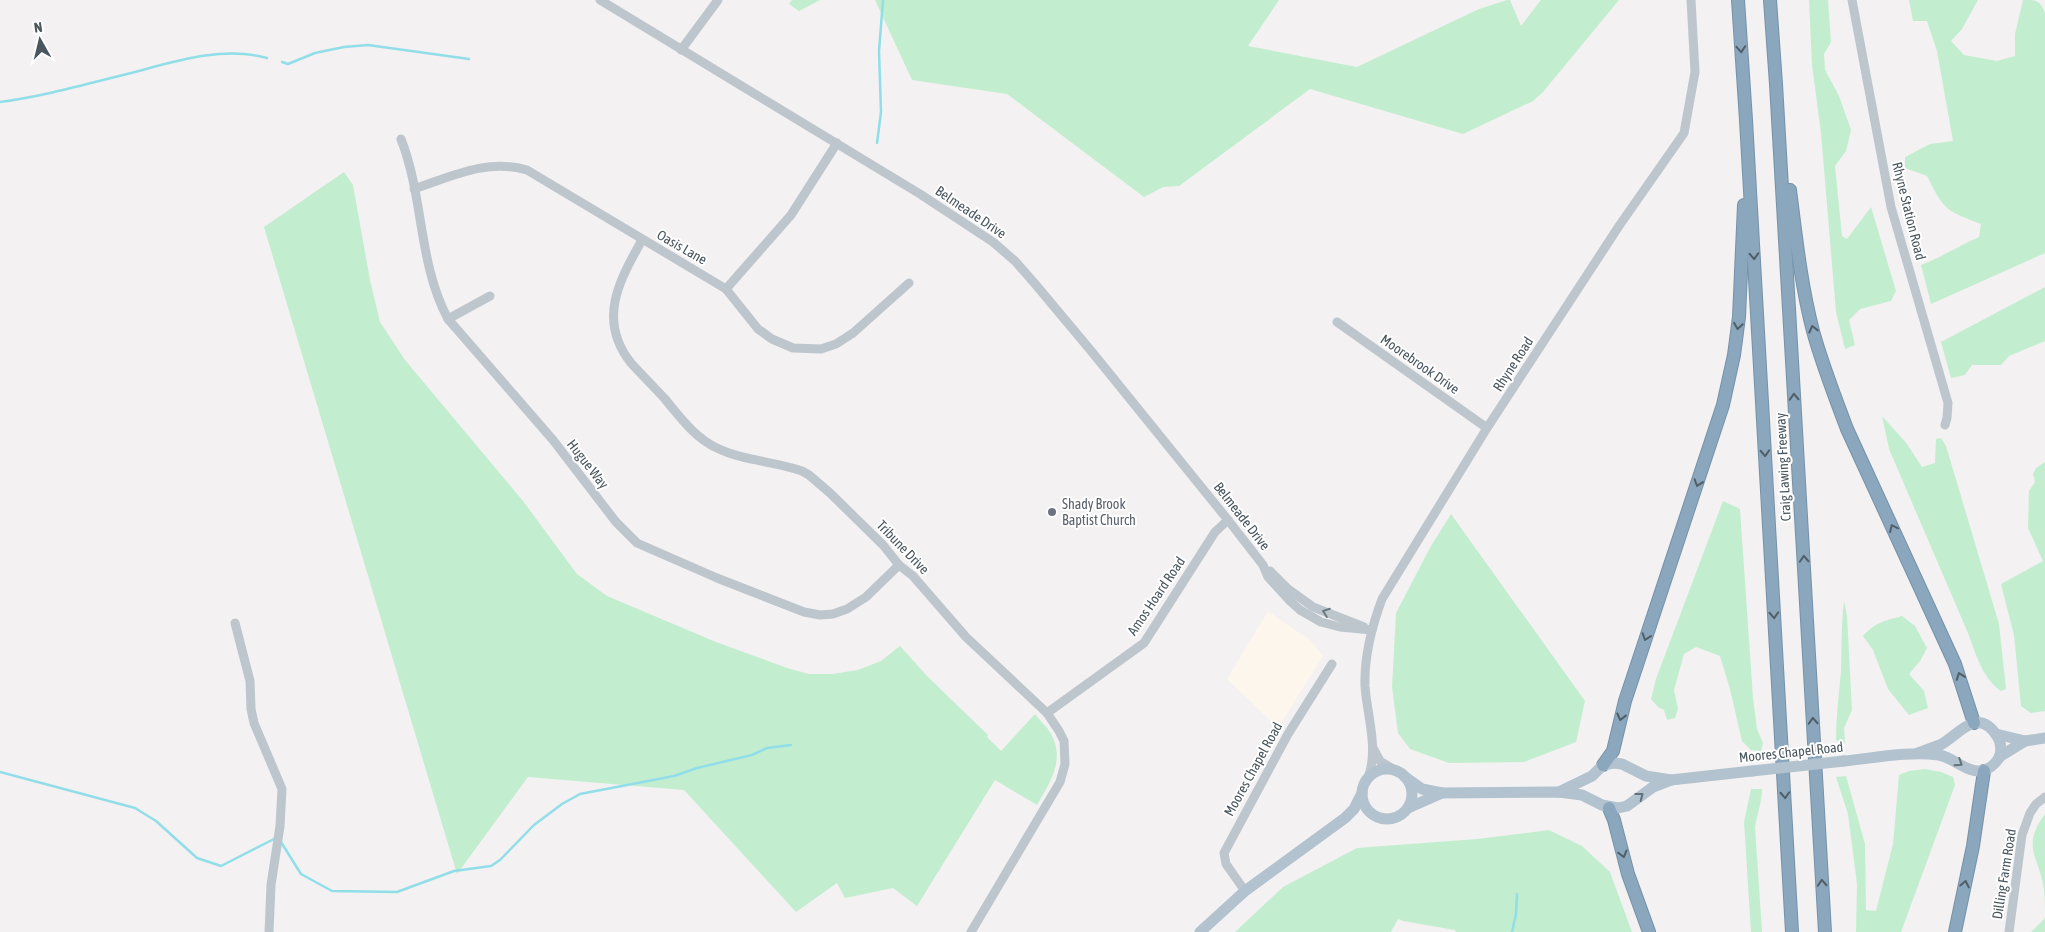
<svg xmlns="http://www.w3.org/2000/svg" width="2045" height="932" font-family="'Asap Condensed',sans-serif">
<rect width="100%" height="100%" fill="#f3f1f1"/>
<path fill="#fcf6ec" d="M1268 611 1310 640 1323 656 1278 728 1227 679Z"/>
<g fill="#c2eecf">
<path d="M792 0H820L799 11 789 4Z"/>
<path d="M875 0H1279L1248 46 1357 67 1479 9 1507 0H1510L1521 26 1541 0H1619L1543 92 1533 101 1463 134 1310 89 1179 186 1163 187 1144 197 1007 94 912 80Z"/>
<path d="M1809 0H1828L1831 42 1824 54 1825 70 1839 96 1851 130 1846 151 1835 166 1842 236 1847 239 1871 207 1896 291 1891 301 1860 309 1849 320 1855 345 1845 349 1836 312 1821 133 1812 65Z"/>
<path d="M1909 0H1978L1962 29 1951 41 1964 55 1997 61 2015 56V34L2023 0C2036 0 2040 0 2045 13V253L1931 304 1921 265C1942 257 1958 246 1979 237L1981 224C1945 210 1944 210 1927 176L1905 168V157L1930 144 1953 141 1937 51 1927 21H1913Z"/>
<path d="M344 172 353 185 370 280 380 322 405 360 523 501 577 574 607 596 716 642 787 668 809 674H832L858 670 881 661 900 646 928 677 988 735 987 737 1001 751 1035 714C1040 721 1049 728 1052 736 1065 761 1049 784 1037 805L995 780 917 906 893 888 845 898 837 883 796 912 684 790 528 777 457 874 264 227Z"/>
<path d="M2045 287V341L2009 356 2001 365H1972L1965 375 1951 378 1941 342Z"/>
<path d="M1882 416 1907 444 1922 467 1935 463 1936 439 1941 438 1946 446 1999 624 2006 689 2001 691C1982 678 1976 654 1968 633L1889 449Z"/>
<path d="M2045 462V711L2031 713 2021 706 2014 635 2001 584 2043 561 2028 528 2029 491 2035 482 2033 474 2036 468Z"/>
<path d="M1723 501 1740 509 1753 698 1757 729 1763 743 1761 751 1751 750 1742 741 1730 689 1720 656 1696 647 1684 654 1674 690 1678 709 1675 718 1667 720 1664 710 1658 707 1651 699 1656 679Z"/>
<path d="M1451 514 1585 701 1576 742 1524 762 1449 763 1410 749 1398 733 1392 687 1396 613 1431 546Z"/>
<path d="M1844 601 1847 616 1852 710 1844 728 1845 743 1842 745 1836 740C1836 717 1839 694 1841 671 1842 647 1841 625 1844 601Z"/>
<path d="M1902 616 1915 626 1927 648 1920 661 1909 674 1924 691 1928 708 1909 715 1888 689 1873 650 1863 636C1876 622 1884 621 1902 616Z"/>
<path d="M1925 769 1941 772 1953 777 1955 785 1901 932H1856L1857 884 1848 814 1836 777 1846 776 1865 844 1866 910 1876 911 1893 844 1899 775 1909 771Z"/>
<path d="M1751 789H1762C1762 802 1757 814 1755 827L1762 932H1751L1744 822Z"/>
<path d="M2045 814V932H2031L2045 918C2045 908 2045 899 2044 890 2040 857 2020 848 2045 814Z"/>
<path d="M1549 830 1582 846 1610 872 1632 932H1456L1455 930 1403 921 1398 919 1391 932H1235L1283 887 1357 848 1477 839Z"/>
</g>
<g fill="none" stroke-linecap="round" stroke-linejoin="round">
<g stroke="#91dee9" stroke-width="2.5">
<path d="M282 62 288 64 315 53 344 47 368 45 469 59"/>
<path d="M0 102C46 96 90 83 135 72 176 61 224 46 267 58"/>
<path d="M877 143 881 112 879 51 883 0"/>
<path d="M0 772 135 808 156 821 197 858 221 866 274 839"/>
<path d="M281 842 301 874 332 891 397 892 454 871 491 866 500 860 534 825 562 804 580 794 674 776 697 768 752 755 767 748 791 745"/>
<path d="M1512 932 1516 914 1517 894"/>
</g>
<g stroke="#7692a9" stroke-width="14">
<g id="highway">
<path d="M1738 0 1746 120 1792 932"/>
<path d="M1770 0 1776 84 1825 932"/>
<path d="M1790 190C1796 237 1801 285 1813 331 1822 364 1835 397 1847 429L1955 664 1974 723"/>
<path d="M1603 765 1613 751 1625 701 1723 405 1734 355 1739 317 1744 205"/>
<path d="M1609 808 1614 820 1628 874 1649 932"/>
<path d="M1955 932 1973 846 1984 771"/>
</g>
</g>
<g stroke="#bdc6cd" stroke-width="9">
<path d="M600 0 920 194 993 242 1015 261 1036 285 1092 352 1228 520 1263 565 1268 577 1290 601 1300 610 1321 622 1340 627 1372 630"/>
<path d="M1852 0 1891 207 1948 403 1947 418 1945 425"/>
<path d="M681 50 718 0"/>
<path d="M401 139C424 198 418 263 448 319L553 440 616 522 637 543 717 578 804 612 820 615 833 614 847 609 866 597 899 565"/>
<path d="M414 189C450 177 488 158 527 170L726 289 758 329 772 339 793 348 821 349 836 344 853 333 909 283"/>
<path d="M642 240C619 281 597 320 631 363 642 375 654 387 665 399 680 417 695 438 717 448 743 461 774 461 802 471L809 475 830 493 883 545 899 565 913 576 966 637 1047 713 1059 731 1064 741 1065 764 1060 782 971 932"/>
<path d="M726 289 791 215 837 143"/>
<path d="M448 319 490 296"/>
<path d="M1337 322 1487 428"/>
<path d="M1270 571 1288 589 1313 607 1364 627"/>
<path d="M235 623 250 681 251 709 254 723 282 789 280 826 271 885 269 932"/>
<path d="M1047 713 1144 643 1215 532 1228 520"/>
<path d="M1373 748 1380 761 1398 772"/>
<path d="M1368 778C1379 748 1367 716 1365 686 1364 656 1372 626 1382 599L1487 428 1619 226 1684 133 1695 72 1691 0"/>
<path d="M1245 891 1226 864 1224 853 1288 734 1332 664"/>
<path d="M2009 932 2022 835 2030 813 2036 804 2045 797"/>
</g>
<g stroke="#b2c2ce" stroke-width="11">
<path d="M1996 734 2025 741 2045 738"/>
<path d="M1999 757 2025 741"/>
<path d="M1844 761C1875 758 1908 751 1939 755 1954 758 1966 772 1981 771 1988 770 1995 764 1999 758 2002 751 2001 742 1997 736 1977 705 1958 736 1940 745 1932 748 1923 751 1915 754"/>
<circle cx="1387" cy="794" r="25"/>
<path d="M1405 777 1422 789 1442 793 1559 792 1582 795 1602 805 1618 808 1627 806 1653 787 1671 780"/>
<path d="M1559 792 1592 776 1603 765 1614 763 1622 764 1646 776 1671 780 1752 771"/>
<path d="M1408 808 1442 793"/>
<path d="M1200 932 1245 891 1345 818 1354 809 1362 793"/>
</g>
<use href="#highway" stroke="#8ba7bd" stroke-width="12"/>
<path stroke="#b2c2ce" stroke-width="11" d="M1752 771 1844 761"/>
</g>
<defs><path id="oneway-chevron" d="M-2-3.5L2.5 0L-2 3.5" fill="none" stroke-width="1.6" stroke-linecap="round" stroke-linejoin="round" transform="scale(1.25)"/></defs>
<g stroke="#505e68">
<use href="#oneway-chevron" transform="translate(1741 49) rotate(86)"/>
<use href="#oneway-chevron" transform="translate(1754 256) rotate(87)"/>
<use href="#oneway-chevron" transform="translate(1738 326) rotate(99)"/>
<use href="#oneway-chevron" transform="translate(1813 329) rotate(-104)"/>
<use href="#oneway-chevron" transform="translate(1794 397) rotate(-93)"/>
<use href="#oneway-chevron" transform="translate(1765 453) rotate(87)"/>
<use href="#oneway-chevron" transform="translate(1698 483) rotate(109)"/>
<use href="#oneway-chevron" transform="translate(1893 528) rotate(-115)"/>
<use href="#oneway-chevron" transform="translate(1804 559) rotate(-93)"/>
<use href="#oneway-chevron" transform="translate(1774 615) rotate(87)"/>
<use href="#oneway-chevron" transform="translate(1646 637) rotate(109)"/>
<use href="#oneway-chevron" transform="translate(1960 676) rotate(-110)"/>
<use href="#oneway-chevron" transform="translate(1621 717) rotate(104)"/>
<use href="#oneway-chevron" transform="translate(1813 721) rotate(-93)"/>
<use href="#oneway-chevron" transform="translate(1785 795) rotate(87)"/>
<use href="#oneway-chevron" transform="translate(1623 854) rotate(75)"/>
<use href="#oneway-chevron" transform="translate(1822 883) rotate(-93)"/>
<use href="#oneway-chevron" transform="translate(1965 884) rotate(-78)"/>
</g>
<use stroke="#6c787f" href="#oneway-chevron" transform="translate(1326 612) rotate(-160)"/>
<g stroke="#63717a">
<use href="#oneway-chevron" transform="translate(1959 763) rotate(33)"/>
<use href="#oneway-chevron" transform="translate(1640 796) rotate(-37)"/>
</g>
<circle fill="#6b7280" stroke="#fff" stroke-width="2" cx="1052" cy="512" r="5"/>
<g text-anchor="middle" stroke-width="4" stroke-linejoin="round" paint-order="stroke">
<g font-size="14" fill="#49565e" stroke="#fff">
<text transform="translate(1909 211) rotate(76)" y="5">Rhyne Station Road</text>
<text transform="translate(971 212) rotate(34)" y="5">Belmeade Drive</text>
<text transform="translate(682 247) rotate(30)" y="5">Oasis Lane</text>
<text transform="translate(1420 364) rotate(35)" y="5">Moorebrook Drive</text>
<text transform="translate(1513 364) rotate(-57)" y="5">Rhyne Road</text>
<text transform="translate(588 464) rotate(52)" y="5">Hugue Way</text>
<text transform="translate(1783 467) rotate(-93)" y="5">Craig Lawing Freeway</text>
<text transform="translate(1242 516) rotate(52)" y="5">Belmeade Drive</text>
<text transform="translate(903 547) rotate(46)" y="5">Tribune Drive</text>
<text transform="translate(1156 596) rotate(-56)" y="5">Amos Hoard Road</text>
<text transform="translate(1791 752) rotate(-6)" y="5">Moores Chapel Road</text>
<text transform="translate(1253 769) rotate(-61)" y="5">Moores Chapel Road</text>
<text transform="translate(2004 874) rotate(-81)" y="5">Dilling Farm Road</text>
</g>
<g font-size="14" fill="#5b616d" stroke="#fff" text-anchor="start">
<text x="1062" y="509">Shady Brook<tspan x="1062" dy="16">Baptist Church</tspan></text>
</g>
</g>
<g transform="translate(40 40) rotate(352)" stroke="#ffffff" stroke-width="4" paint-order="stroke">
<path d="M0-4L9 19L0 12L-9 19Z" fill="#49565e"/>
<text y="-8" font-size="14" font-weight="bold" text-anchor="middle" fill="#49565e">N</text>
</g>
</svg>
